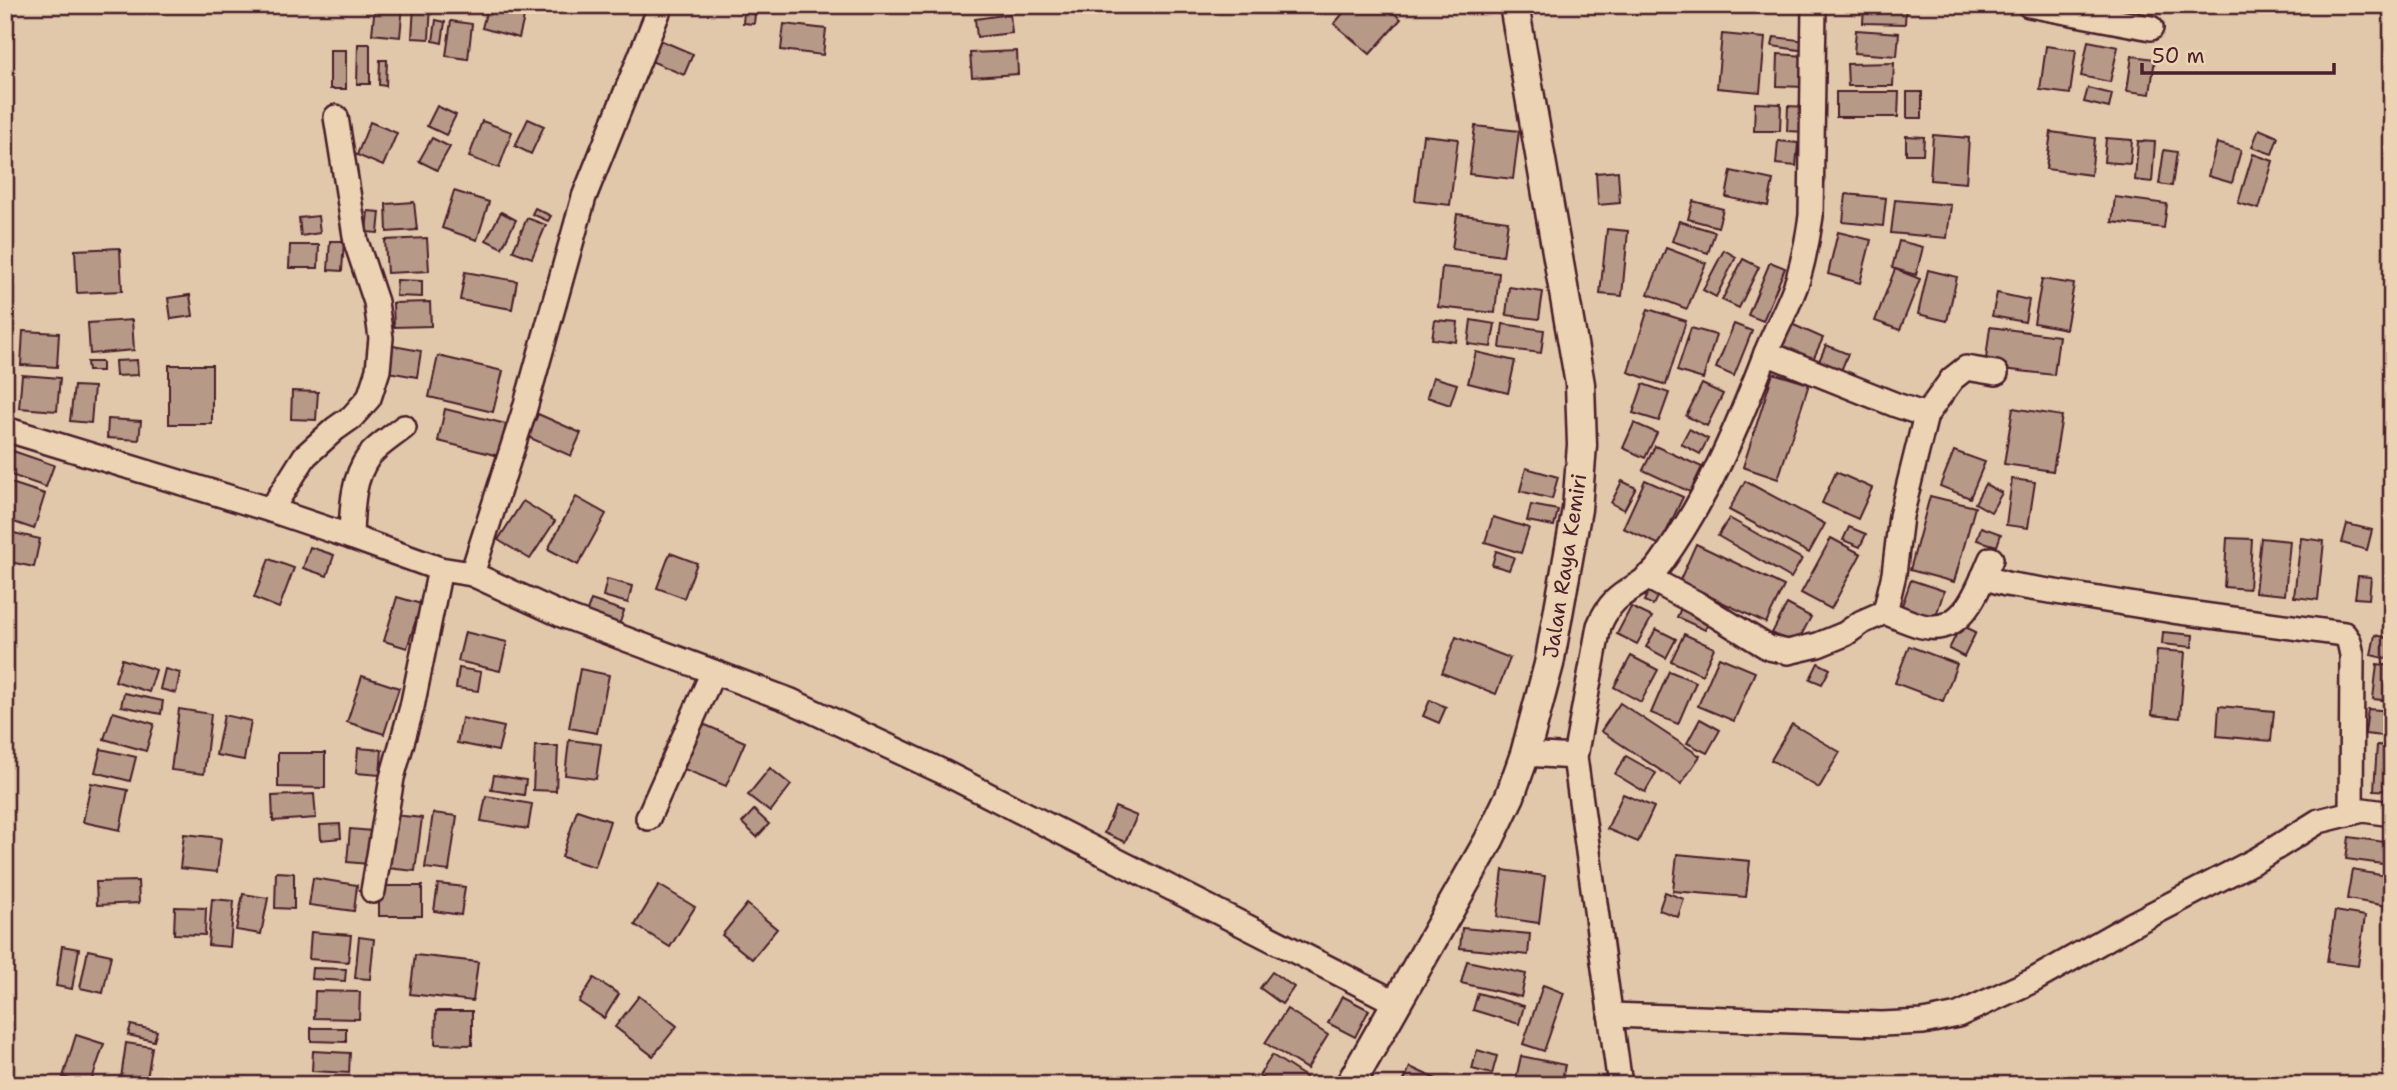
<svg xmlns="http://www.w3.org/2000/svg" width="2397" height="1090" font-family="'Shantell Sans',sans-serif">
<rect width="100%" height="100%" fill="#e1c8ab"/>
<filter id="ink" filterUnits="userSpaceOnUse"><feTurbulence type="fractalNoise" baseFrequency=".0143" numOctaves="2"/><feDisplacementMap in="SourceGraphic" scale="14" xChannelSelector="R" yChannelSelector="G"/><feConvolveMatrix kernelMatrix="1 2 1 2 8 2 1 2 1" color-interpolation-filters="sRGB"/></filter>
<g filter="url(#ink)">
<g fill="#b79987" stroke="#4a1f2b" stroke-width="2">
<path d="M375 5H403L400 37 372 34Z"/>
<path d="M414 5H431L429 39 412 38Z"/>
<path d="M488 5H527L519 38 482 28Z"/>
<path d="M797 5H818L817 11 797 8Z"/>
<path d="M1350 5H1385L1401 19 1370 54 1334 24Z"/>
<path d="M1864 5H1906L1905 24 1863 23Z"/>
<path d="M744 12 755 14 754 24 743 23Z"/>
<path d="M1010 14 1012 33 977 37 975 19Z"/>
<path d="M436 20 445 22 442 43 433 41Z"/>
<path d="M451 21 472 24 468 59 446 56Z"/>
<path d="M784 24 826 29 823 55 781 50Z"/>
<path d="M1856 30 1899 33 1897 56 1854 53Z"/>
<path d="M1722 34 1765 38 1760 92 1717 88Z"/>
<path d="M1774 37 1807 41 1806 51 1772 46Z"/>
<path d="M660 40 693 54 684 75 651 61Z"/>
<path d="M2088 41 2118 47 2110 82 2081 76Z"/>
<path d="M358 44H370V84H357Z"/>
<path d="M2046 46 2076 50 2070 94 2040 90Z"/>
<rect x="330" y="50" width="16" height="39"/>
<path d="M1017 51 1018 74 972 77 970 53Z"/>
<path d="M1778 54 1805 56 1804 87 1777 86Z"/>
<path d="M2132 56 2155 59 2150 94 2127 91Z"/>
<path d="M380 60H387L386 86 379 85Z"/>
<path d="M1894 63 1893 86H1848L1847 64Z"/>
<path d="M2088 88 2112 94 2109 108 2084 102Z"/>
<path d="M1836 92H1899L1898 117H1836Z"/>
<rect x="1907" y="92" width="15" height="26"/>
<path d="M1755 103 1781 104 1780 131H1754Z"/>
<path d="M437 106 456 115 446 135 427 126Z"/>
<path d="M1788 106 1807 107 1806 132 1787 131Z"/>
<path d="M528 119 544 126 531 154 515 146Z"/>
<path d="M482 121 512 132 499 168 469 157Z"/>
<path d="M370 122 397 133 383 166 357 155Z"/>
<path d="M1475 126 1519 131 1513 179 1469 174Z"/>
<path d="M2259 129 2278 137 2272 154 2252 147Z"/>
<path d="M2051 132 2095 138 2091 175 2046 169Z"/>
<path d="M1423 135 1458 139 1450 205 1415 201Z"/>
<path d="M1933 135 1969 138 1966 183 1930 180Z"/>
<path d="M1906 136 1924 137 1923 154H1906Z"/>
<path d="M432 138 450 147 437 170 419 161Z"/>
<path d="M2106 138 2132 140 2130 164 2104 162Z"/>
<path d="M1778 141 1798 143 1796 166 1776 164Z"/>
<path d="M2138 141 2155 142 2152 182 2135 180Z"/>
<path d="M2217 143 2241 150 2232 183 2208 176Z"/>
<path d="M2164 150 2177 152 2172 186 2159 184Z"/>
<path d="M2253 154 2273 161 2259 209 2238 203Z"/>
<path d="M1618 171 1620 203 1598 205 1596 173Z"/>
<path d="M1731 171 1773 180 1768 206 1726 197Z"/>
<path d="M454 191 489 202 477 240 442 228Z"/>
<path d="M1846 194 1886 198 1883 226 1843 222Z"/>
<path d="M2115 197 2167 204 2164 228 2112 222Z"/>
<path d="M1895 200 1951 205 1947 238 1891 233Z"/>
<path d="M1693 201 1723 209 1718 227 1688 219Z"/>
<path d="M414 202 417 230 387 232 386 204Z"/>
<path d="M535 208 551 216 548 221 532 214Z"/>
<path d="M368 211 380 212 378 233 366 232Z"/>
<path d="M501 212 516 220 502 248 486 240Z"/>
<path d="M1457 214 1508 221 1503 256 1452 249Z"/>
<path d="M318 216 320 233 301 236 299 218Z"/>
<path d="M527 218 546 225 532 258 513 251Z"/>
<path d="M1679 221 1715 232 1708 253 1672 241Z"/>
<path d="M1607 229 1628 231 1622 296 1600 294Z"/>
<path d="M1838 232 1871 240 1860 283 1828 274Z"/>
<path d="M427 238 429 271 387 273 385 240Z"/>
<path d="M330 241H344L342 271 328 270Z"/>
<path d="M1899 241 1923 247 1916 275 1892 268Z"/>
<path d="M290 245H319L318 268H289Z"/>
<path d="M120 248 122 291 77 293 75 250Z"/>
<path d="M1666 248 1706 263 1687 309 1648 294Z"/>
<path d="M1724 250 1736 257 1716 297 1703 290Z"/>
<path d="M1743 259 1759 267 1739 308 1722 300Z"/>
<path d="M1770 262 1785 268 1763 321 1748 315Z"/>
<path d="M1442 267 1499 273 1495 313 1438 307Z"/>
<path d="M1895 269 1920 279 1900 330 1875 321Z"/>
<path d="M1928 270 1957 277 1947 321 1918 314Z"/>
<path d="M465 272 517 281 512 309 460 300Z"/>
<path d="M2042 279 2074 284 2066 329 2034 323Z"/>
<path d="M397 280 422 281V297L396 296Z"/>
<path d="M1509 287 1543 292 1539 319 1506 315Z"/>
<path d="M1997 293 2029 300 2025 322 1992 316Z"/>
<path d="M190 295 193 316 171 319 168 298Z"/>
<path d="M430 302 431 326 394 327 393 303Z"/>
<path d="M1648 309 1686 321 1666 385 1628 372Z"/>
<path d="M132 320 134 350 90 354 88 323Z"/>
<path d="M1435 320 1458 322 1456 342 1432 339Z"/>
<path d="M1471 320 1495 324 1491 347 1468 344Z"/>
<path d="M1787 322 1823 338 1811 364 1775 348Z"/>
<path d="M1503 324 1544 330 1541 353 1500 348Z"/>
<path d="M1734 324 1752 331 1734 376 1716 368Z"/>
<path d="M1990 327 2059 336 2054 375 1985 367Z"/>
<path d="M1691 328 1716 335 1703 379 1677 371Z"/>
<path d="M23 331 59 333 57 367 21 365Z"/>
<path d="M1826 345 1848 354 1838 378 1816 368Z"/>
<path d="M393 346 421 351 417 377 388 372Z"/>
<path d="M1476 352 1515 361 1508 393 1468 383Z"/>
<path d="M438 356 503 371 493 412 429 397Z"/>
<path d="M137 360 138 375 116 376 115 361Z"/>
<path d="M87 362H102V371H88Z"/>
<rect x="169" y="365" width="43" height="59"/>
<path d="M1773 373 1809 384 1778 479 1743 467Z"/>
<path d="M22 375 60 378 57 411 19 408Z"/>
<path d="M1433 377 1457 384 1450 405 1427 397Z"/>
<path d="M1643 384 1669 393 1659 421 1633 413Z"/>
<path d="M1702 384 1723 394 1707 426 1686 416Z"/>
<path d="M74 386 94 387 91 423 70 421Z"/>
<path d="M292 391 318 392 316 420 291 419Z"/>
<path d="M2013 408 2062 416 2053 471 2004 464Z"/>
<path d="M445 409 506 424 499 456 438 441Z"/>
<path d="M538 414 581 433 571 456 528 437Z"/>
<path d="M108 419 141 421 139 440 107 438Z"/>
<path d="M1634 423 1657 433 1645 458 1623 448Z"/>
<path d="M1689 429 1708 439 1700 454 1681 444Z"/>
<path d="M1655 446 1702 467 1690 492 1643 470Z"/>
<path d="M13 451 54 465 46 487 5 473Z"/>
<path d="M1954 451 1985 462 1970 498 1940 486Z"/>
<path d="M1526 468 1558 477 1552 499 1520 491Z"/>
<path d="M1836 472 1872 488 1858 519 1822 503Z"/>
<path d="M2012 479 2035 482 2028 528 2006 525Z"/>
<path d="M1645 480 1683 497 1660 545 1623 528Z"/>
<path d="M5 481 45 494 34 529 5 519Z"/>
<path d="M1622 481 1636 488 1624 510 1611 503Z"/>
<path d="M1745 481 1825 524 1809 553 1729 510Z"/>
<path d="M1985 484 2002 493 1991 512 1975 503Z"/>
<path d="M1930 496 1975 507 1954 582 1910 570Z"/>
<path d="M576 497 606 514 578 565 548 549Z"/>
<path d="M523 501 555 521 530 559 498 540Z"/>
<path d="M1531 505 1558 510 1554 526 1527 521Z"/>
<path d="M1493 517 1529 528 1521 553 1485 542Z"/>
<path d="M1729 518 1802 559 1791 578 1718 536Z"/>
<path d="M2347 524 2372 530 2367 550 2342 543Z"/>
<path d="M1849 527 1866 534 1860 547 1843 540Z"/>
<path d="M1981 527 2001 534 1997 546 1977 540Z"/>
<path d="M5 531 40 539 34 567 5 561Z"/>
<path d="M1831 538 1861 554 1831 609 1801 593Z"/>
<path d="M2227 538 2252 539 2249 589 2224 587Z"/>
<path d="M2261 538 2290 541 2285 595 2255 592Z"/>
<path d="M2301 538 2324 541 2318 600 2294 597Z"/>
<path d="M1696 544 1784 586 1766 623 1679 582Z"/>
<path d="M310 547 334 555 327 576 303 568Z"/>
<path d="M1496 551 1514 557 1509 570 1492 565Z"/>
<path d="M670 553 697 563 684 598 657 588Z"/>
<path d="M269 559 294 568 279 608 254 598Z"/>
<path d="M2358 576 2371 577 2369 599 2355 598Z"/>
<path d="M607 579 632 586 628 603 603 596Z"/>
<path d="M1911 580 1944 591 1934 622 1900 611Z"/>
<path d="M1650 588 1659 593 1653 605 1644 601Z"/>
<path d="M397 597 421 604 407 648 384 641Z"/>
<path d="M591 600 624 611 619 625 586 614Z"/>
<path d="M1787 604 1811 617 1796 645 1772 633Z"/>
<path d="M1631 607 1652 617 1637 644 1617 634Z"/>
<path d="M1681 608 1709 621 1705 630 1677 617Z"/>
<path d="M1961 625 1976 632 1964 657 1949 649Z"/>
<path d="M1656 629 1676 639 1666 658 1646 647Z"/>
<path d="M465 632 507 642 500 671 458 661Z"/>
<path d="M2163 632 2193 635 2192 647 2162 644Z"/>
<path d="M1684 634 1714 648 1702 675 1671 661Z"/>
<path d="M2375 635 2392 639V660L2371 655Z"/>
<path d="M1456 637 1510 658 1496 694 1442 673Z"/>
<path d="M1909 646 1957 664 1943 701 1895 683Z"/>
<path d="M2157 650 2185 652 2180 718 2152 715Z"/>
<path d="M1631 656 1658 670 1641 702 1614 687Z"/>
<path d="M1719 657 1755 672 1734 721 1698 706Z"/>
<path d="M122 659 156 670 149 692 115 681Z"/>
<path d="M1818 663 1830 669 1822 684 1810 679Z"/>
<path d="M2377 664 2392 666V701L2373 699Z"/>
<path d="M459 668 481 672 478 691 456 688Z"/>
<path d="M165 669 180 673 176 693 160 689Z"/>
<path d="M580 669 609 675 597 733 569 728Z"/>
<path d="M1669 671 1696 682 1678 724 1651 713Z"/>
<path d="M362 676 399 688 384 734 347 722Z"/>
<path d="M124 693 163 701 161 714 121 706Z"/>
<path d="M1430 700 1446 707 1439 723 1423 716Z"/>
<path d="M1620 703 1700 756 1681 784 1601 731Z"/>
<path d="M2219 706 2274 711 2271 741 2217 736Z"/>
<path d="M179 709 211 714 204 774 171 770Z"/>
<path d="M2368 709 2392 711V737L2365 734Z"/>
<path d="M113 712 154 724 146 751 104 739Z"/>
<path d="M224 715 251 721 244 760 216 755Z"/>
<path d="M462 718 504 727 498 751 457 743Z"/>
<path d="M1700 719 1720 730 1707 753 1687 743Z"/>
<path d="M703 724 745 742 726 786 684 769Z"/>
<path d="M1792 724 1840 752 1819 788 1771 760Z"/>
<path d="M569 740 601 744 596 779 565 775Z"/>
<path d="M2377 745 2392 746V791L2374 790Z"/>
<path d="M535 746H558L556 791 533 790Z"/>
<path d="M358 748 382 750 380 775 356 773Z"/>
<path d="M101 749 136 757 130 781 95 772Z"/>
<path d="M278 753H325V788L278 787Z"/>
<path d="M1626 756 1656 773 1645 792 1615 774Z"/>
<path d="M770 768 791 785 770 812 748 795Z"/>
<path d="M494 775 526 780 524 795 491 790Z"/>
<path d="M91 783 128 790 120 830 83 822Z"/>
<path d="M314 794 316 818 273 821 272 796Z"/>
<path d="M1623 794 1654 807 1638 842 1607 829Z"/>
<path d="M486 796 532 804 528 829 481 821Z"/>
<path d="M1115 807 1137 816 1125 842 1104 833Z"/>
<path d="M577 810 610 821 595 867 562 857Z"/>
<path d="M754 810 769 824 757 837 742 823Z"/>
<path d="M433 813 457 816 449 871 425 868Z"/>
<path d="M394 815 422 818 415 871 387 868Z"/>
<path d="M340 824 341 838 321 840 320 825Z"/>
<path d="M350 829 372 831 368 864 347 862Z"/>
<path d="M184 834 221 838 217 872 180 868Z"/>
<path d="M2349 837 2392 843 2390 865 2346 859Z"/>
<path d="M1677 854 1750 861 1746 897 1673 891Z"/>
<path d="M1503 870 1545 876 1539 923 1497 917Z"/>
<path d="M2352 870 2392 877 2387 906 2347 899Z"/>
<path d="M276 872 294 873V909L275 908Z"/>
<path d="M313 878 357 885 354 911 309 905Z"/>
<path d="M138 881 139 903 97 905 96 882Z"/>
<path d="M438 884 465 887 461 915 434 911Z"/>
<path d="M659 885 695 907 670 947 635 925Z"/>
<rect x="379" y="886" width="43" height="30"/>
<path d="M1665 892 1684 899 1678 917 1659 910Z"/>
<path d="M243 894 268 898 261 934 236 930Z"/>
<path d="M212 899 234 901 230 947 208 945Z"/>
<path d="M747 904 777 929 752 959 722 935Z"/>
<path d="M175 907 206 908 205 935 174 934Z"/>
<path d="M2335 911 2365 916 2358 966 2327 962Z"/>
<path d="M1462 928 1530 934 1528 955 1460 948Z"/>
<path d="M311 932 351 935 348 962 309 959Z"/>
<path d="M359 937 374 939 370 979 355 978Z"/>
<path d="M62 946 79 949 72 989 56 986Z"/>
<path d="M88 950 111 955 103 993 80 988Z"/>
<path d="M415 955 478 962 473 1001 410 994Z"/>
<path d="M1467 961 1526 974 1521 997 1461 983Z"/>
<path d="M312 968 346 969 345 981 311 979Z"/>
<path d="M1272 972 1294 987 1282 1004 1260 988Z"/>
<path d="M594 978 619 994 604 1018 579 1002Z"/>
<path d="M1543 985 1564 993 1544 1051 1523 1044Z"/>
<path d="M315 991 360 992 359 1019 314 1018Z"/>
<path d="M1478 993 1524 1006 1519 1024 1473 1010Z"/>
<path d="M639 996 677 1026 653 1056 615 1027Z"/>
<path d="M1342 996 1369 1010 1355 1037 1328 1023Z"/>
<path d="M1287 1009 1328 1035 1307 1069 1265 1043Z"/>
<path d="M436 1011H472V1045L435 1044Z"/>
<path d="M131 1025 157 1031 154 1041 128 1035Z"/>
<path d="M311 1028H346V1042L311 1041Z"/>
<path d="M76 1035 104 1044 90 1085 63 1077Z"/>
<path d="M126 1043 152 1047 146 1085H120Z"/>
<path d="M1477 1050 1497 1056 1492 1074 1472 1069Z"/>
<path d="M313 1051 350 1053 349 1073 312 1071Z"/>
<path d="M1272 1055 1306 1077 1301 1085H1273L1259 1076Z"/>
<path d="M1521 1056 1565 1065 1561 1085H1544L1516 1079Z"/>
<path d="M1410 1067 1449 1085H1402Z"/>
<path d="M1316 1076 1328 1082 1327 1085H1311Z"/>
<path d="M320 1080 344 1081V1085H319Z"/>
</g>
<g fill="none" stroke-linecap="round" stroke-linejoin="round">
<g stroke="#4a1f2b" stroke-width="28">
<g id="minor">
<path d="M2029 5 2151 28"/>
<path d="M1766 353 1896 405 1926 415 1952 379 1966 368 1996 373"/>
<path d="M404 427C393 436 378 445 369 456 352 479 352 509 351 537L440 569 472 574 564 616 789 700 941 771 1397 1003"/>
<path d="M5 429 271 510 351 537"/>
<path d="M271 510 305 456 335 429 352 417 369 398 378 370 381 338 376 302 356 242 336 117"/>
<path d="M472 574 523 415 584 197 661 5"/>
<path d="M1647 577 1696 603 1769 648 1788 652 1818 645 1845 634 1862 622 1885 612C1897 617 1910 623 1922 626 1964 636 1978 588 1991 559"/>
<path d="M1983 577 2006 584 2173 611 2344 634 2349 641 2352 655 2351 813"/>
<path d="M1885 612 1894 574 1901 516 1926 415"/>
<path d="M1525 754 1575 757"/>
<path d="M648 818 713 672"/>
<path d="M373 891 392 778 412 707 440 569"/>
<path d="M1610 1015 1882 1024 1923 1022 1958 1015 2032 981 2131 925 2258 859 2319 821 2363 810 2392 814"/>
<path d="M1620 1085 1575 757 1599 626C1615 586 1641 592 1661 563 1707 499 1738 426 1766 353 1776 328 1790 304 1798 279 1804 258 1808 238 1811 216L1814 5"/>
</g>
</g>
<g stroke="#4a1f2b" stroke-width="33">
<path id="tertiary" d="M1350 1085 1488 842 1510 796 1525 754 1549 664 1577 509 1582 445 1580 384 1514 5"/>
</g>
<use href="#minor" stroke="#ebd3b3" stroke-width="23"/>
<use href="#tertiary" stroke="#ebd3b3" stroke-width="28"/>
</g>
</g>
<g text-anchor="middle" stroke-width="6" stroke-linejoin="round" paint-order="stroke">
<g font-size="21" fill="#4a1f2b" stroke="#ebd3b3">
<text transform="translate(1565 566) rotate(-81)" y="7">Jalan Raya Kemiri</text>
</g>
</g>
<rect width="2397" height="1090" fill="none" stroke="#ebd3b3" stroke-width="28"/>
<rect x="14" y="14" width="2369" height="1062" fill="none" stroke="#4a1f2b" stroke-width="2.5" filter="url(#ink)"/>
<path d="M2142 63v10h192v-10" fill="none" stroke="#4a1f2b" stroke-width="3.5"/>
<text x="2152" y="63" font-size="21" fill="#4a1f2b" stroke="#ebd3b3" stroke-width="5" paint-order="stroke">50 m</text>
</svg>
